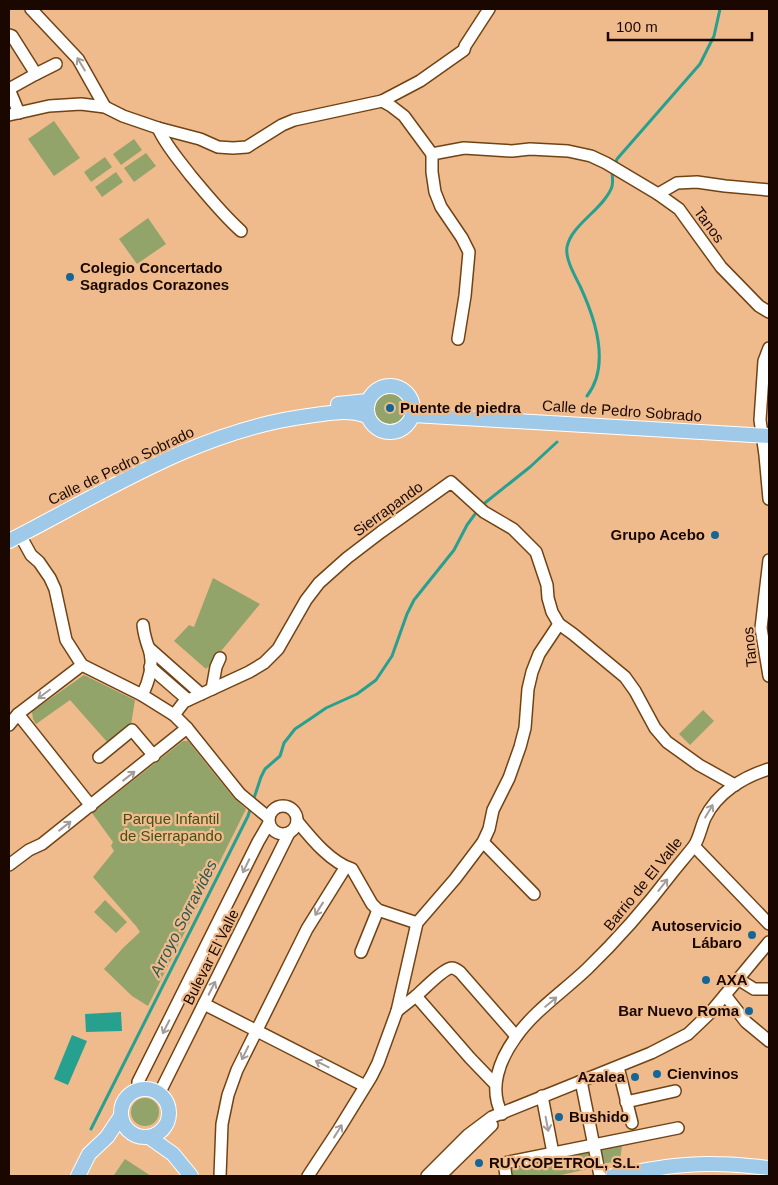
<svg xmlns="http://www.w3.org/2000/svg" width="778" height="1185" font-family="Arial,sans-serif">
<rect width="100%" height="100%" fill="#f0bb8c"/>
<g fill="#93a46a">
<path d="M54 121 80 158 54 176 28 139Z"/>
<path d="M134 139 142 150 121 165 113 154Z"/>
<path d="M146 153 156 166 134 182 124 168Z"/>
<path d="M105 157 112 167 91 182 84 172Z"/>
<path d="M116 172 123 182 102 197 95 187Z"/>
<path d="M148 218 166 244 137 264 119 239Z"/>
<circle cx="390" cy="409" r="15"/>
<path d="M213 578 260 604 212 662 210 669 208 667 206 669 174 641 189 625 194 627Z"/>
<path d="M84 675 135 700 131 725 108 743 70 700 36 724 33 719 32 712 34 710Z"/>
<path d="M703 710 714 721 690 745 679 734Z"/>
<path d="M183 741H188L233 797 246 809 148 1006 132 996 104 969 123 948 140 932 136 926 93 877 114 851 111 846 113 842 92 813Z"/>
<path d="M105 900 127 922 116 933 94 912Z"/>
<circle cx="145" cy="1112" r="14"/>
<path d="M622 1146 620 1160 618 1162 605 1163 601 1150 603 1148Z"/>
<path d="M588 1151 590 1153 593 1168 556 1176H513L512 1169 513 1167Z"/>
<path d="M125 1159 151 1176 114 1175Z"/>
</g>
<g fill="#27a090">
<path d="M121 1012 122 1031 86 1032 85 1014Z"/>
<path d="M72 1035 87 1041 68 1085 54 1079Z"/>
</g>
<g fill="none" stroke-linecap="round" stroke-linejoin="round">
<g stroke="#27a090" stroke-width="3">
<path d="M615 165 617 159 700 64 714 36 720 9"/>
<path d="M587 396C611 365 595 318 580 286 575 276 565 259 567 247 571 225 602 210 611 189 614 184 612 176 612 170"/>
<path d="M91 1129 248 816 261 777 265 769 280 756 284 743 295 729 310 719 326 708 357 694 376 680 392 656 407 614 414 600 454 550 467 525 481 506 530 467 557 442"/>
</g>
<g stroke="#704314" stroke-width="14">
<g id="minor">
<path d="M31 9 78 59 105 107"/>
<path d="M9 35 12 36 36 74 9 89"/>
<path d="M36 74 56 64"/>
<path d="M9 89 19 113"/>
<path d="M382 101 391 106 404 116 432 154V172L435 192 441 207 462 238 469 252 465 296 458 339"/>
<path d="M9 115 49 106 81 104 105 107 123 116 158 128 200 139 218 147 233 148 247 147 282 125 294 120 382 101 420 81 464 50 465 46 489 9"/>
<path d="M158 128C166 146 179 160 191 176 207 195 222 214 241 231"/>
<path d="M432 154 464 148 512 151 530 149 568 151 591 156 606 163 658 194 679 209 721 267 759 306 769 312"/>
<path d="M658 194 677 183 697 182 725 186 769 190"/>
<path d="M769 348 764 361 760 420 765 455 769 499"/>
<path d="M20 535 31 555 39 562 50 578 55 589 66 640 82 665 142 695 174 715 187 728 240 794 269 818"/>
<path d="M769 560 761 628 769 676"/>
<path d="M149 648 201 694"/>
<path d="M150 667 188 700"/>
<path d="M212 689 216 667 220 658"/>
<path d="M142 695C149 682 154 664 149 649 146 641 144 634 143 625"/>
<path d="M18 714 91 806"/>
<path d="M174 715 184 702 249 672 264 663 278 649 306 600 319 583 347 558 381 532 451 482 484 512 513 529 536 552 547 585 548 598 552 612 559 624 573 634 625 677 635 691 655 728 667 742 699 765 735 785"/>
<path d="M9 725 18 714 82 665"/>
<path d="M99 757 132 730 154 756"/>
<circle cx="283" cy="820" r="14"/>
<path d="M297 821C311 838 330 862 352 869L372 904 378 910 417 923"/>
<path d="M483 842 534 894"/>
<path d="M694 846 769 924"/>
<path d="M9 865 29 850 42 844 187 728"/>
<path d="M361 952 378 910"/>
<path d="M738 979 754 989H769"/>
<path d="M725 995 746 1022 769 1041"/>
<path d="M416 996C423 990 444 968 452 968 455 968 457 970 460 972L516 1036"/>
<path d="M204 1004 365 1086"/>
<path d="M397 1011 416 996 470 1058 495 1084"/>
<path d="M618 1067 632 1123"/>
<path d="M581 1081 600 1176"/>
<path d="M140 1089 138 1082 258 842 269 823"/>
<path d="M159 1094 289 833"/>
<path d="M542 1096 553 1153"/>
<path d="M626 1102 675 1091"/>
<path d="M502 1114C488 1088 500 1059 516 1037 533 1012 565 990 587 969 618 939 646 907 672 873 679 864 687 855 694 846 699 839 701 827 705 818 717 793 743 777 769 769"/>
<path d="M220 1176 222 1124 228 1095 237 1070 307 929 345 868"/>
<path d="M308 1176 339 1129 371 1077 378 1063 397 1011 417 923 455 879 483 842 489 829 493 810 509 778 520 747 525 728 528 689 532 672 539 654 559 624"/>
<path d="M427 1176 468 1135 492 1117 651 1053 688 1034 710 1013 769 942"/>
<path d="M440 1176 492 1125"/>
<path d="M506 1176 504 1163 678 1128"/>
</g>
</g>
<g stroke="#fff" stroke-width="16">
<g id="major">
<circle cx="390" cy="409" r="23"/>
<path d="M338 404 367 401"/>
<path d="M413 415 769 436"/>
<path d="M9 541C105 492 199 430 308 416 328 413 347 409 367 416"/>
<circle cx="145" cy="1113" r="24"/>
<path d="M149 1137 173 1154 191 1176"/>
<path d="M78 1176 89 1154 107 1137 121 1116"/>
<path d="M613 1176C647 1170 680 1163 714 1164 733 1164 751 1166 769 1168"/>
</g>
</g>
<use href="#minor" stroke="#fff" stroke-width="11"/>
<use href="#major" stroke="#9fc9e8" stroke-width="14"/>
</g>
<defs><path id="oneway-shaft" d="M-6 0H5M1.5-3L5.5 0L1.5 3" fill="none" stroke-width="1.6" stroke-linecap="round" stroke-linejoin="round" transform="scale(1.25)"/></defs>
<g stroke="#a39c99">
<use href="#oneway-shaft" transform="translate(81 64) rotate(-121)"/>
<use href="#oneway-shaft" transform="translate(44 694) rotate(143)"/>
<use href="#oneway-shaft" transform="translate(129 776) rotate(-38)"/>
<use href="#oneway-shaft" transform="translate(709 811) rotate(-59)"/>
<use href="#oneway-shaft" transform="translate(65 826) rotate(-38)"/>
<use href="#oneway-shaft" transform="translate(246 866) rotate(116)"/>
<use href="#oneway-shaft" transform="translate(663 885) rotate(-52)"/>
<use href="#oneway-shaft" transform="translate(319 909) rotate(122)"/>
<use href="#oneway-shaft" transform="translate(212 988) rotate(-63)"/>
<use href="#oneway-shaft" transform="translate(551 1002) rotate(-40)"/>
<use href="#oneway-shaft" transform="translate(166 1027) rotate(117)"/>
<use href="#oneway-shaft" transform="translate(245 1053) rotate(116)"/>
<use href="#oneway-shaft" transform="translate(322 1064) rotate(-153)"/>
<use href="#oneway-shaft" transform="translate(547 1124) rotate(79)"/>
<use href="#oneway-shaft" transform="translate(338 1131) rotate(-58)"/>
</g>
<g fill="#156698" stroke="#f0bb8c" stroke-width="2">
<circle cx="70" cy="277" r="5"/>
<circle cx="390" cy="408" r="5"/>
<circle cx="715" cy="535" r="5"/>
<circle cx="752" cy="935" r="5"/>
<circle cx="706" cy="980" r="5"/>
<circle cx="749" cy="1011" r="5"/>
<circle cx="657" cy="1074" r="5"/>
<circle cx="635" cy="1077" r="5"/>
<circle cx="559" cy="1117" r="5"/>
<circle cx="479" cy="1163" r="5"/>
</g>
<g text-anchor="middle" stroke-width="4.5" stroke-linejoin="round" paint-order="stroke">
<g font-size="15" fill="#1a0800" stroke="#f0bb8c">
<text transform="translate(709 225) rotate(54)" y="5">Tanos</text>
<text transform="translate(622 411) rotate(4)" y="5">Calle de Pedro Sobrado</text>
<text transform="translate(121 466) rotate(-26)" y="5">Calle de Pedro Sobrado</text>
<text transform="translate(388 509) rotate(-36)" y="5">Sierrapando</text>
<text transform="translate(750 647) rotate(-96)" y="5">Tanos</text>
<text transform="translate(643 884) rotate(-51)" y="5">Barrio de El Valle</text>
<text transform="translate(211 957) rotate(-63)" y="5">Bulevar El Valle</text>
</g>
<g font-size="15" font-weight="bold" fill="#1a0800" stroke="#f0bb8c" text-anchor="start">
<text x="80" y="273">Colegio Concertado<tspan x="80" dy="17">Sagrados Corazones</tspan></text>
<text x="400" y="413">Puente de piedra</text>
<text x="705" y="540" text-anchor="end">Grupo Acebo</text>
<text x="742" y="931" text-anchor="end">Autoservicio<tspan x="742" dy="17">Lábaro</tspan></text>
<text x="716" y="985">AXA</text>
<text x="739" y="1016" text-anchor="end">Bar Nuevo Roma</text>
<text x="667" y="1079">Cienvinos</text>
<text x="625" y="1082" text-anchor="end">Azalea</text>
<text x="569" y="1122">Bushido</text>
<text x="489" y="1168">RUYCOPETROL, S.L.</text>
</g>
<g font-size="15" fill="#425019" stroke="#f0bb8c">
<text x="171" y="824">Parque Infantil<tspan x="171" dy="17">de Sierrapando</tspan></text>
</g>
<g font-size="16" font-style="italic" fill="#2a5a53" stroke="#f0bb8c">
<text transform="translate(183 918) rotate(-63)" y="6">Arroyo Sorravides</text>
</g>
</g>
<rect width="778" height="1185" fill="none" stroke="#1a0800" stroke-width="20"/>
<path d="M608 32v8h144v-8" fill="none" stroke="#1a0800" stroke-width="2.5"/>
<text x="616" y="32" font-size="15" fill="#1a0800" stroke="#f0bb8c" stroke-width="4" paint-order="stroke">100 m</text>
</svg>
